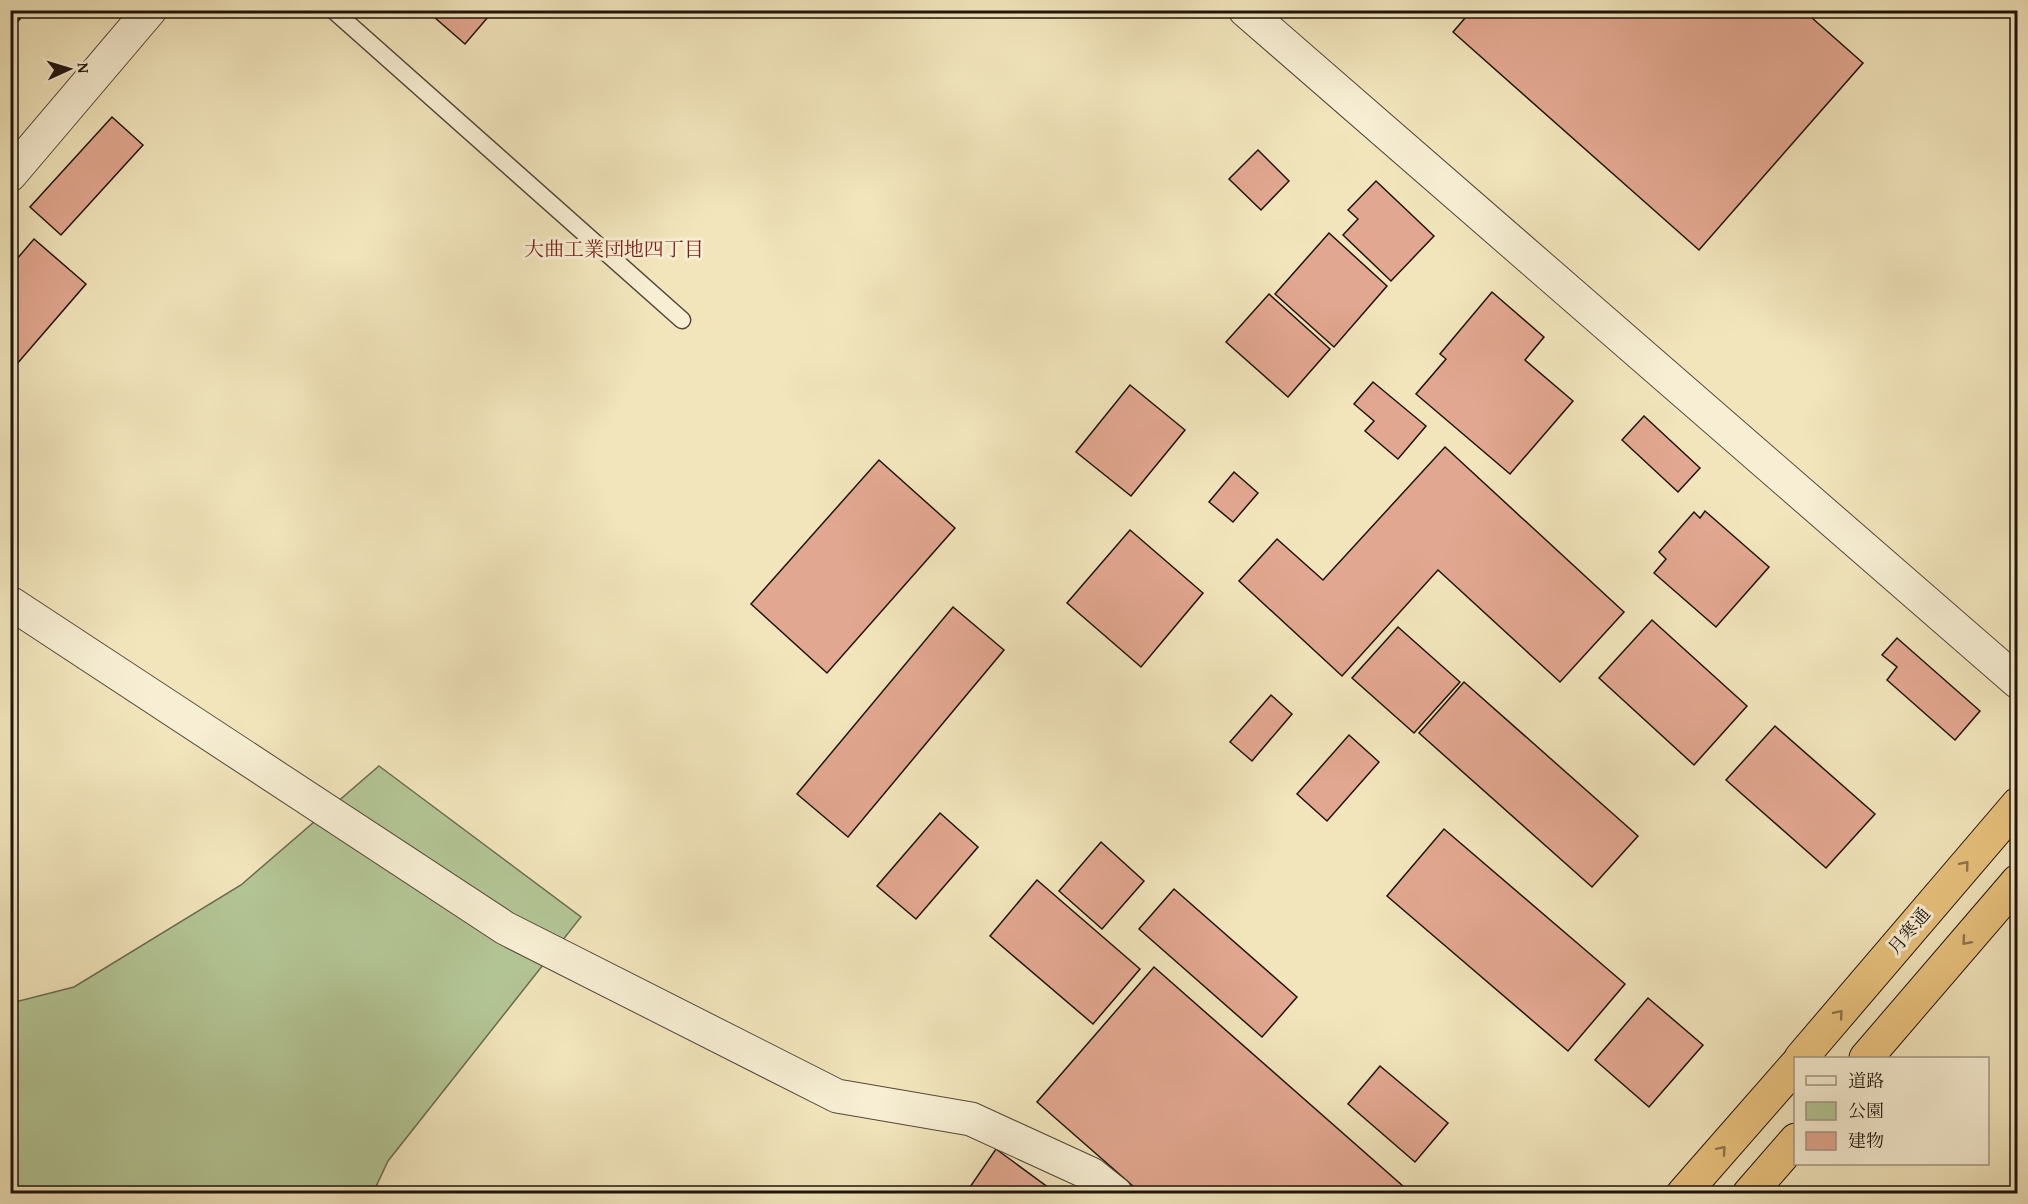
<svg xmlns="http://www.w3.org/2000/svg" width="2028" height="1204" font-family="'Gentium Book Plus','Noto Serif JP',serif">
<rect width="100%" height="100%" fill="#f2e5bc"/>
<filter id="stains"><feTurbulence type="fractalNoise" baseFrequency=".00333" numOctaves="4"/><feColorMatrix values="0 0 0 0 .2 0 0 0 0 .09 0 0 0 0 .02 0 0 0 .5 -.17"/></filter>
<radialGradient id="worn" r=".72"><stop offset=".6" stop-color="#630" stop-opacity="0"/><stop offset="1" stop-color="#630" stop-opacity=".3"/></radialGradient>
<path fill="#b4c696" stroke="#696d51" stroke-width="1.5" d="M379 766 581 917 388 1161 373 1193 11 1194V1003L74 987 241 885Z"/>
<g fill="#e2a790" stroke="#1e140c" stroke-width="1.5">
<path d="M10 10H28L10 30Z"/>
<path d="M426 10H494L465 44Z"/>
<path d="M1472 10H1803L1863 63 1699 250 1453 32Z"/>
<path d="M112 117 143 145 61 235 30 207Z"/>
<path d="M1258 150 1289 181 1261 210 1229 179Z"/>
<path d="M1376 181 1434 236 1391 281 1343 235 1358 219 1348 210Z"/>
<path d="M1329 233 1387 286 1334 347 1275 294Z"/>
<path d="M34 239 86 284 10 372V267Z"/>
<path d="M1492 292 1544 337 1525 360 1573 401 1510 474 1416 394 1446 359 1440 354Z"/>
<path d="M1269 294 1330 349 1288 397 1226 342Z"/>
<path d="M1373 382 1426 426 1398 459 1365 431 1374 421 1354 404Z"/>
<path d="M1130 385 1185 430 1131 496 1076 452Z"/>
<path d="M1644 416 1700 468 1678 492 1622 440Z"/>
<path d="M1445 447 1624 612 1560 682 1438 570 1342 676 1239 581 1277 539 1323 580Z"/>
<path d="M879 460 955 528 827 673 751 604Z"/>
<path d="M1234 472 1258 493 1233 522 1209 502Z"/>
<path d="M1705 511 1769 567 1716 627 1654 573 1666 559 1659 552 1694 512 1700 518Z"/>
<path d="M1130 530 1203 593 1141 667 1067 603Z"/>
<path d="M953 607 1004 650 848 837 797 794Z"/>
<path d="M1652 620 1747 706 1694 765 1599 678Z"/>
<path d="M1398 627 1460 682 1414 733 1352 678Z"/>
<path d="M1897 638 1980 711 1955 740 1887 680 1897 667 1882 655Z"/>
<path d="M1464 682 1638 836 1592 887 1419 733Z"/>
<path d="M1271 695 1292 714 1252 761 1230 742Z"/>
<path d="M1775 726 1875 814 1826 868 1726 780Z"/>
<path d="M1349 735 1379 762 1327 821 1297 794Z"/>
<path d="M940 813 978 847 916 919 877 886Z"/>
<path d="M1444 829 1625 984 1568 1051 1387 896Z"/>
<path d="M1101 842 1144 881 1102 929 1059 891Z"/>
<path d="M1037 880 1140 969 1093 1024 990 936Z"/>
<path d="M1174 889 1297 997 1262 1037 1139 929Z"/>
<path d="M1154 967 1412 1194H1142L1037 1102Z"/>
<path d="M1648 998 1703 1045 1649 1107 1595 1060Z"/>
<path d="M1380 1066 1448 1123 1415 1162 1348 1104Z"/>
<path d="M996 1149 1049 1188 1045 1194H979L970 1187Z"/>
</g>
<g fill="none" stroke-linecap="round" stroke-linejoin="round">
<g stroke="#534838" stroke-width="19">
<path id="service" d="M333 10 682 320"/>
</g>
<g stroke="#534838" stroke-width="35">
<g id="minor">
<path d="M1245 10 2018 682"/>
<path d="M10 175 150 10"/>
<path d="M12 604 505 928 837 1096 971 1119 1091 1174 1116 1194"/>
</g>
</g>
<g stroke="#1e140c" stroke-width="35">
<g id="trunk">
<path d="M1801 1058 2018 804"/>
<path d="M1866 1058 2018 881"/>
<path d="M1683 1194 1796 1065"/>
<path d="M1749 1194 1796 1140"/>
</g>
</g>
<use href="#service" stroke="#f7eed3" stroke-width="16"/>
<use href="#minor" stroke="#f7eed3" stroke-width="33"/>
<use href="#trunk" stroke="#e9c27e" stroke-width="33"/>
</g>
<defs><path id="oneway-chevron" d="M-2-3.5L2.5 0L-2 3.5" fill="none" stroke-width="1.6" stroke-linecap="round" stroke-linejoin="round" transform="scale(1.5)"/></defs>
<g stroke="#8e744b">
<use href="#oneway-chevron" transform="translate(1965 865) rotate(-50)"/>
<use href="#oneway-chevron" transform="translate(1966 941) rotate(131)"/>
<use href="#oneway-chevron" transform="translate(1839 1014) rotate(-50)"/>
<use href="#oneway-chevron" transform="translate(1722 1150) rotate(-49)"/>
</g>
<g text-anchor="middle" stroke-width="6" stroke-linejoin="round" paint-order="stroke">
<g font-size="18" fill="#1e140c" stroke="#f7eed3">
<text transform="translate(1909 931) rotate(-50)" y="6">月寒通</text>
</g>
<g font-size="20" fill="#7a1f14" stroke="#f7eed3">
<text x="614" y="256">大曲工業団地四丁目</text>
</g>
</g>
<rect width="2028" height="1204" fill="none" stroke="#f2e5bc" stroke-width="36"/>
<rect x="12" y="12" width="2004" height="1180" fill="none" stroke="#1e140c" stroke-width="3"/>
<rect x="18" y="18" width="1992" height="1168" fill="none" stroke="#1e140c" stroke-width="1.5"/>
<rect x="1794" y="1057" width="195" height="108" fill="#f7eed3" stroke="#a09783" stroke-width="1.5"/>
<rect x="1806" y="1076" width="30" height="9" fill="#f7eed3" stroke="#a09783" stroke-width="1.5"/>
<text x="1848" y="1087" font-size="18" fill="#1e140c">道路</text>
<rect x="1806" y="1102" width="30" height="18" fill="#b4c696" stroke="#a09783" stroke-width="1.5"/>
<text x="1848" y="1117" font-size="18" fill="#1e140c">公園</text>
<rect x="1806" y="1132" width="30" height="18" fill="#e2a790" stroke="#a09783" stroke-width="1.5"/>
<text x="1848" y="1147" font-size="18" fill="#1e140c">建物</text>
<g transform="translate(69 69) rotate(86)" stroke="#f7eed3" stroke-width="4.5" paint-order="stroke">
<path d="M0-4.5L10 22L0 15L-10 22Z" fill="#1e140c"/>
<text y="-9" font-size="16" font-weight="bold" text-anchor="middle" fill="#1e140c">N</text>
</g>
<rect width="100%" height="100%" filter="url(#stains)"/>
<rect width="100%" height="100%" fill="url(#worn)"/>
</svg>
